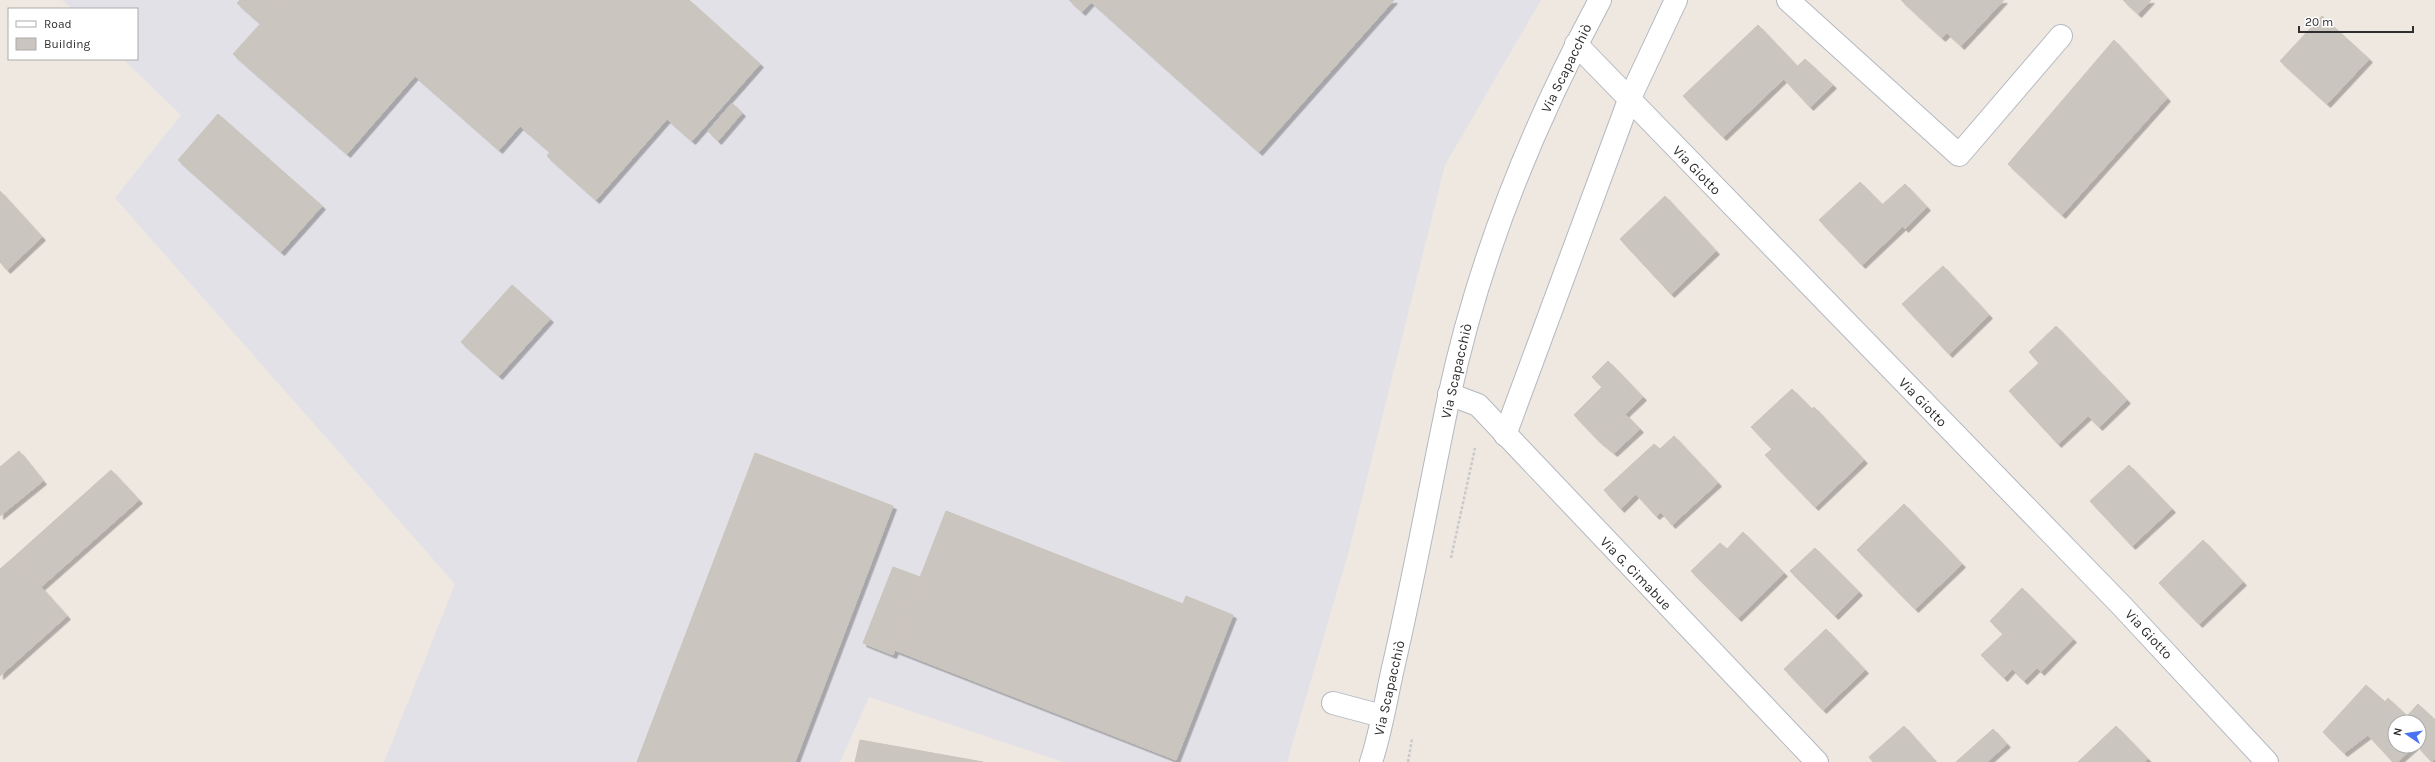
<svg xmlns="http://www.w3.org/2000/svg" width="2435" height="762" font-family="Karla,sans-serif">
<defs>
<filter id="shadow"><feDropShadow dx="3.5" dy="3.5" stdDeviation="0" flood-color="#0004"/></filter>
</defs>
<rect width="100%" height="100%" fill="#eee8e1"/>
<path fill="#e2e1e7" d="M62 0H1541L1445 165 1348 554 1287 762H1063L869 697 840 762H384L455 584 115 198 181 115 123 59H137V9H72Z"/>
<g fill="#cac6bf" stroke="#cac4ba" filter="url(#shadow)">
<path d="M240 0H282L261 24 237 3Z"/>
<path d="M282 0H689L760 64 692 141 667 119 596 200 547 156 550 152 520 126 499 150 415 76 347 154 233 54Z"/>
<path d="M1069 0H1089L1091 2 1082 12Z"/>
<path d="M1089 0H1394L1259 152Z"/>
<path d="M1901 0H2004L1961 46 1947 33 1942 38Z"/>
<path d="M2123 0H2151L2138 14Z"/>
<path d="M2322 16 2369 59 2327 104 2280 61Z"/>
<path d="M1758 25 1797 66 1723 137 1683 96Z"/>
<path d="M2114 40 2167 98 2062 215 2008 164Z"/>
<path d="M1805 59 1833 85 1810 107 1784 79Z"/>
<path d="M732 103 742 113 718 141 708 131Z"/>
<path d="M218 114 322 206 281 252 178 160Z"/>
<path d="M1860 182 1903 226 1862 265 1819 220Z"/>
<path d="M1905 184 1927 207 1905 229 1882 205Z"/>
<path d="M0 191 42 237 7 270 0 262Z"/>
<path d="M1665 196 1716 251 1671 294 1620 239Z"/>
<path d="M1943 266 1989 315 1949 354 1902 304Z"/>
<path d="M512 285 550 319 499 376 461 342Z"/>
<path d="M2056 326 2127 400 2099 427 2088 416 2058 444 2009 391 2039 363 2029 352Z"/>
<path d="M1608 361 1643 397 1598 440 1574 415 1602 387 1592 377Z"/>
<path d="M1792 389 1812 409 1814 407 1864 460 1815 507 1765 455 1772 449 1751 427Z"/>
<path d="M1625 414 1640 429 1614 453 1598 440Z"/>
<path d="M1674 436 1718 483 1672 525 1661 512 1656 516 1636 494 1621 509 1604 490 1654 444 1660 449Z"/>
<path d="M19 451 43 481 0 516V467Z"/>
<path d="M755 453 893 506 795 762H637Z"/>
<path d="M2129 465 2172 509 2132 546 2090 501Z"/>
<path d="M111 470 139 500 41 587 14 557Z"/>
<path d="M1904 504 1962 564 1915 609 1857 550Z"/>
<path d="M946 511 1183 604 1186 596 1233 615 1176 760 892 649Z"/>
<path d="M1743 532 1784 573 1738 618 1691 571 1720 543 1727 549Z"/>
<path d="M2203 540 2243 582 2199 624 2159 583Z"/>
<path d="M1815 548 1859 592 1835 616 1790 571Z"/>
<path d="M14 557 67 616 0 676V569Z"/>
<path d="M893 567 920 577 892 649 895 650 893 655 863 643Z"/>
<path d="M2022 588 2073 639 2041 672 2037 668 2024 681 2012 669 2004 678 1981 655 2003 634 1990 621Z"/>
<path d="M1826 629 1865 670 1823 710 1784 669Z"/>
<path d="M2366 685 2385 702 2388 698 2407 716 2418 704 2435 720V759L2432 762 2417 746H2419V722H2395V746H2415L2397 762H2393L2368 735 2344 753 2323 732Z"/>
<path d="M1904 726 1936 762H1873L1869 757Z"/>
<path d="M2116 726 2148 759 2145 762H2078Z"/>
<path d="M1993 729 2007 744 1987 762H1956Z"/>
<path d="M860 740 983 762H855Z"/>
</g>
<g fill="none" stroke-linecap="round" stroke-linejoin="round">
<g stroke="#b4b8c0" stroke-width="24">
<g id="lane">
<path d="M1788 0 1959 155 2061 36"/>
<path d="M1505 435 1629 100 1676 0"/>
<path d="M1333 703 1382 716"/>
</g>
</g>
<g stroke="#b4b8c0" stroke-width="24">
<g id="street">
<path d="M1576 44 2121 605 2267 762"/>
<path d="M1449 394 1478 405 1817 762"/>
</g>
</g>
<g stroke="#b4b8c0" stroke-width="24">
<path id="secondary" d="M1371 762C1381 732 1386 699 1393 668 1414 578 1430 487 1449 397 1479 257 1532 126 1600 0"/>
</g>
<g stroke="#c9c9c9" stroke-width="2.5" stroke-dasharray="3 2" stroke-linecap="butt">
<path d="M1451 558 1475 448"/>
<path d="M1408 762 1412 739"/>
</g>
<use href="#lane" stroke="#fff" stroke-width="22"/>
<use href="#street" stroke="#fff" stroke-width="22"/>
<use href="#secondary" stroke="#fff" stroke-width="22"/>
</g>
<g text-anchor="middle" stroke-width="3" stroke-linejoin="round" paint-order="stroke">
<g font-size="14" fill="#2e2e2e" stroke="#fff">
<text transform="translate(1566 68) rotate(-64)" y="5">Via Scapacchiò</text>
<text transform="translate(1697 170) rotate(46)" y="5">Via Giotto</text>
<text transform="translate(1456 371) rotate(-77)" y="5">Via Scapacchiò</text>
<text transform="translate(1923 402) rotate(46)" y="5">Via Giotto</text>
<text transform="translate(1636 573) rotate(46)" y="5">Via G. Cimabue</text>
<text transform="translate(2149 634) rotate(47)" y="5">Via Giotto</text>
<text transform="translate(1389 688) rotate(-77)" y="5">Via Scapacchiò</text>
</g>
</g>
<rect x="8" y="8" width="130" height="52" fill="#ffffff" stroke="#ababab"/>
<rect x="16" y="21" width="20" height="6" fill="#ffffff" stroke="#ababab"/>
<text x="44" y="28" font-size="12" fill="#2e2e2e">Road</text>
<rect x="16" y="38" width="20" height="12" fill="#cac6bf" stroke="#ababab"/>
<text x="44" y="48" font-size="12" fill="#2e2e2e">Building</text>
<g transform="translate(2407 734) rotate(283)"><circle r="19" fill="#ffffff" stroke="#ababab"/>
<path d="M0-3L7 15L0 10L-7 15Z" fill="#4973f3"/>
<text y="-6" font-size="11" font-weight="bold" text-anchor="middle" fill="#2e2e2e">N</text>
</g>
<path d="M2299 26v6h114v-6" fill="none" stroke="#2e2e2e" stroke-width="2"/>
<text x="2305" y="26" font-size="12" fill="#2e2e2e" stroke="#ffffff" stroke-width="3" paint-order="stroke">20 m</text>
</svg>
